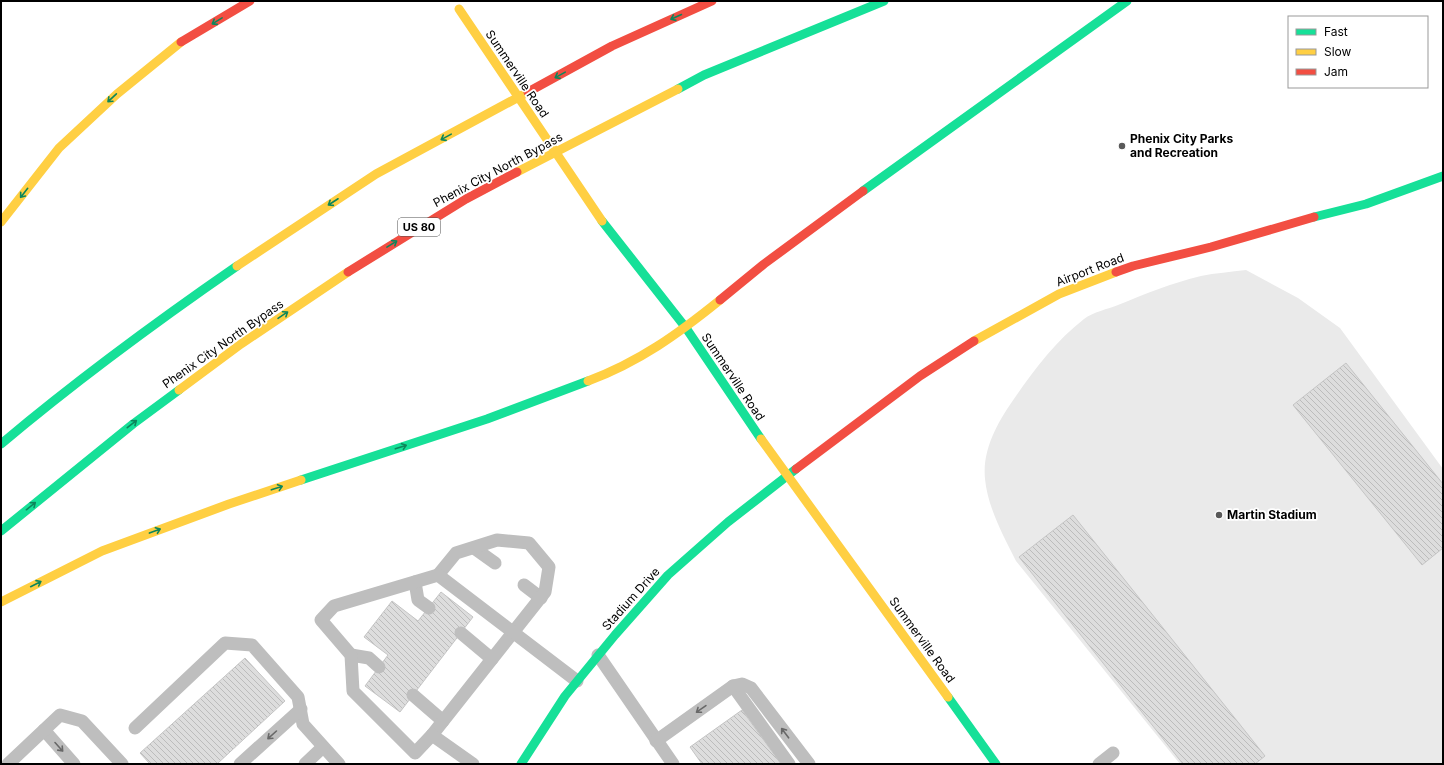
<svg xmlns="http://www.w3.org/2000/svg" width="1444" height="765" font-family="Inter,sans-serif">
<defs>
<pattern id="building-back-hatch" width="6" height="6" patternUnits="userSpaceOnUse"><rect width="6" height="6" fill="#ddd"/><path d="M-1 5l2 2M0 0l6 6M5-1l2 2" fill="none" stroke="#bcbcbc"/></pattern>
</defs>
<rect width="100%" height="100%" fill="#fff"/>
<path fill="#eaeaea" d="M1246 270 1298 298 1340 328 1443 469V764H1180L1016 561C1003 535 988 508 985 479 982 448 999 420 1016 396 1036 367 1057 340 1084 319 1093 312 1108 309 1118 305 1145 294 1172 283 1201 276 1215 273 1231 272 1246 270Z"/>
<g fill="url(#building-back-hatch)" stroke="#c5c5c5">
<path d="M1346 363 1443 484V548L1422 565 1293 405Z"/>
<path d="M1073 515 1265 756 1255 764H1183L1019 557Z"/>
<path d="M441 592 473 617 400 712 365 686 388 655 364 637 392 601 418 621Z"/>
<path d="M245 658 285 701 217 764H150L140 753Z"/>
<path d="M742 710 781 764H702L690 747Z"/>
</g>
<g fill="none" stroke-linecap="round" stroke-linejoin="round">
<g stroke="#bebebe" stroke-width="13">
<path d="M474 548 495 563"/>
<path d="M415 582 418 600 429 608"/>
<path d="M524 585 541 598"/>
<path d="M461 633 492 659"/>
<path d="M351 655 369 658 379 667"/>
<path d="M598 655 673 764"/>
<path d="M733 686 789 764"/>
<path d="M413 695 443 721"/>
<path d="M135 728 225 643 252 645 298 697 303 724 339 764"/>
<path d="M44 730 74 764"/>
<path d="M432 735 545 592 549 567 529 543 497 540 456 553 438 575"/>
<path d="M656 741 733 686 742 684 751 688 809 764"/>
<path d="M8 764 60 715 82 721 122 764"/>
<path d="M240 764 301 709"/>
<path d="M305 764 323 747"/>
<path d="M473 764 432 735 415 753 353 691 351 655 321 620 334 606 438 575 577 681"/>
<path d="M1099 764 1113 753"/>
</g>
<g stroke="#16e098" stroke-width="9">
<path d="M678 89 704 75 884 1"/>
<path d="M863 191 1127 1"/>
<path d="M1314 217 1366 204 1443 176"/>
<path d="M602 221 686 328 761 439"/>
<path d="M1 444C77 380 156 322 237 266"/>
<path d="M301 480 487 419 588 381"/>
<path d="M1 531 133 424 179 390"/>
<path d="M948 697 996 764"/>
<path d="M521 764 565 696 615 635 668 575 728 522 796 469"/>
</g>
<g stroke="#ffcf43" stroke-width="9">
<path d="M517 172 678 89"/>
<path d="M1 222 59 148 117 94 181 42"/>
<path d="M237 266 376 174 528 92"/>
<path d="M974 341 1059 294 1116 272"/>
<path d="M588 381C639 362 678 334 720 300"/>
<path d="M179 390 241 344 348 272"/>
<path d="M761 439 948 697"/>
<path d="M1 602 102 551 229 504 301 480"/>
</g>
<g stroke="#f24e42" stroke-width="9">
<path d="M181 42 250 1"/>
<path d="M528 92 612 46 712 1"/>
<path d="M348 272 466 199 517 172"/>
<path d="M1116 272 1133 266 1211 247 1314 217"/>
<path d="M720 300 764 264 863 191"/>
<path d="M796 469 920 376 974 341"/>
</g>
<path stroke="#ffcf43" stroke-width="9" d="M459 9 602 221"/>
</g>
<defs><path id="oneway-shaft" d="M-6 0H5M1.5-3L5.5 0L1.5 3" fill="none" stroke-width="1.6" stroke-linecap="round" stroke-linejoin="round"/></defs>
<g stroke="#0d865b">
<use href="#oneway-shaft" transform="translate(676 17) rotate(156)"/>
<use href="#oneway-shaft" transform="translate(217 21) rotate(149)"/>
<use href="#oneway-shaft" transform="translate(560 75) rotate(151)"/>
<use href="#oneway-shaft" transform="translate(112 98) rotate(137)"/>
<use href="#oneway-shaft" transform="translate(446 137) rotate(151)"/>
<use href="#oneway-shaft" transform="translate(24 193) rotate(128)"/>
<use href="#oneway-shaft" transform="translate(333 202) rotate(147)"/>
<use href="#oneway-shaft" transform="translate(392 244) rotate(-32)"/>
<use href="#oneway-shaft" transform="translate(283 315) rotate(-34)"/>
<use href="#oneway-shaft" transform="translate(132 424) rotate(-38)"/>
<use href="#oneway-shaft" transform="translate(401 447) rotate(-18)"/>
<use href="#oneway-shaft" transform="translate(277 488) rotate(-18)"/>
<use href="#oneway-shaft" transform="translate(31 506) rotate(-39)"/>
<use href="#oneway-shaft" transform="translate(155 531) rotate(-20)"/>
<use href="#oneway-shaft" transform="translate(36 584) rotate(-27)"/>
</g>
<g stroke="#686868">
<use href="#oneway-shaft" transform="translate(701 709) rotate(145)"/>
<use href="#oneway-shaft" transform="translate(785 733) rotate(-127)"/>
<use href="#oneway-shaft" transform="translate(272 735) rotate(138)"/>
<use href="#oneway-shaft" transform="translate(59 747) rotate(48)"/>
</g>
<g fill="#595959" stroke="#fff" stroke-width="1.5">
<circle cx="1122" cy="146" r="4"/>
<circle cx="1219" cy="515" r="4"/>
</g>
<g text-anchor="middle" stroke-width="3.5" stroke-linejoin="round" paint-order="stroke">
<rect fill="#fff" stroke="#4c4c4c" stroke-width="1" x="398" y="218" width="42" height="18" rx="3"/>
<g font-size="11" font-weight="bold" fill="#000">
<text x="419" y="231">US 80</text>
</g>
<g font-size="12" fill="#000" stroke="#fff">
<text transform="translate(517 74) rotate(56)" y="4">Summerville Road</text>
<text transform="translate(498 170) rotate(-28)" y="4">Phenix City North Bypass</text>
<text transform="translate(1090 270) rotate(-21)" y="4">Airport Road</text>
<text transform="translate(223 344) rotate(-35)" y="4">Phenix City North Bypass</text>
<text transform="translate(733 377) rotate(56)" y="4">Summerville Road</text>
<text transform="translate(631 599) rotate(-48)" y="4">Stadium Drive</text>
<text transform="translate(922 640) rotate(54)" y="4">Summerville Road</text>
</g>
<g font-size="12" font-weight="bold" fill="#000" stroke="#fff" text-anchor="start">
<text x="1130" y="143">Phenix City Parks<tspan x="1130" dy="14">and Recreation</tspan></text>
<text x="1227" y="519">Martin Stadium</text>
</g>
</g>
<rect width="1444" height="765" fill="none" stroke="#000000" stroke-width="4"/>
<rect x="1288" y="16" width="140" height="72" fill="#ffffff" stroke="#999999"/>
<rect x="1296" y="29" width="20" height="6" fill="#16e098" stroke="#999999"/>
<text x="1324" y="36" font-size="12" fill="#000000">Fast</text>
<rect x="1296" y="49" width="20" height="6" fill="#ffcf43" stroke="#999999"/>
<text x="1324" y="56" font-size="12" fill="#000000">Slow</text>
<rect x="1296" y="69" width="20" height="6" fill="#f24e42" stroke="#999999"/>
<text x="1324" y="76" font-size="12" fill="#000000">Jam</text>
</svg>
